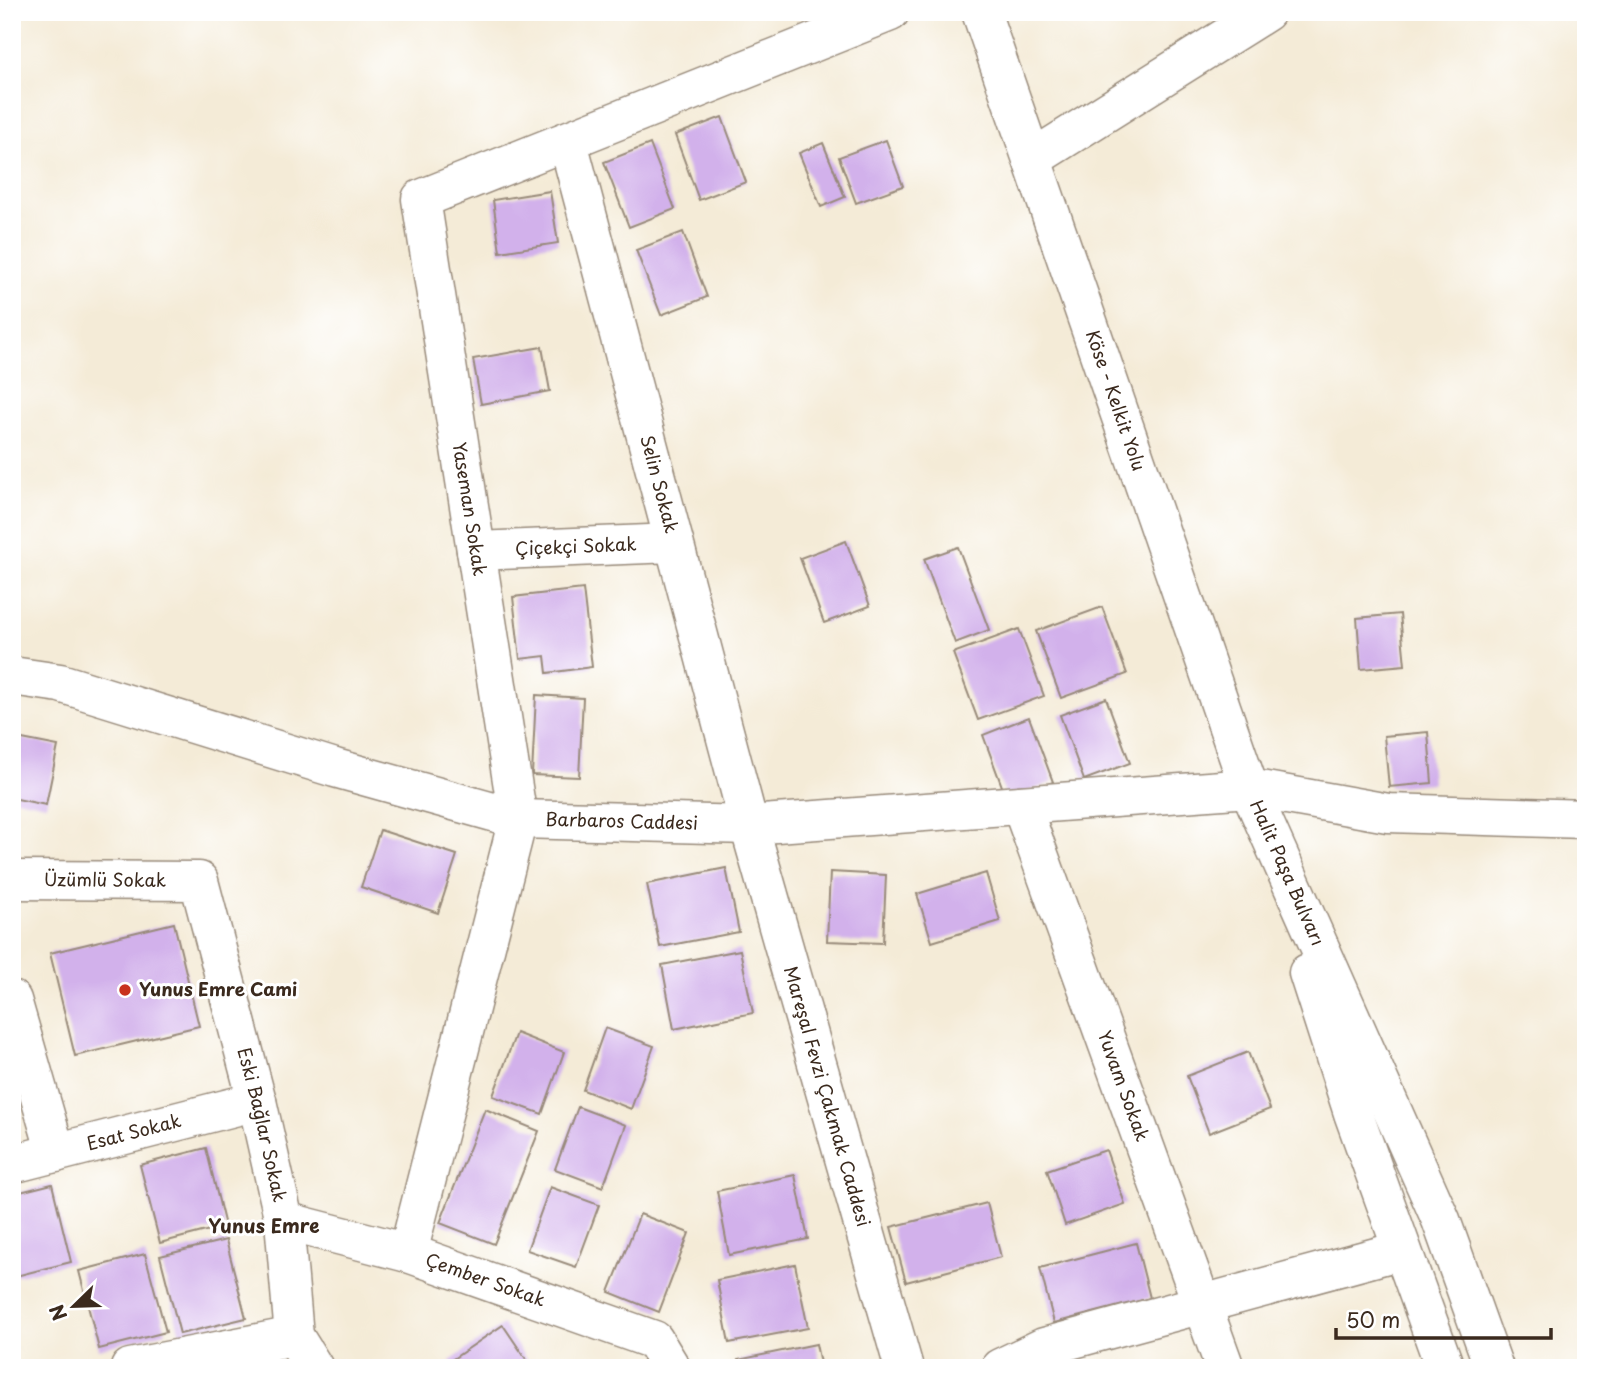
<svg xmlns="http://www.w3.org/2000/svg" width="1598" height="1380" font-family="'Playpen Sans',sans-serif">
<rect width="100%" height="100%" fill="#fff"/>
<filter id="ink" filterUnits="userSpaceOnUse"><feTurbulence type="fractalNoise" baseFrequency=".0143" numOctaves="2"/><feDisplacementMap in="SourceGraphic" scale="14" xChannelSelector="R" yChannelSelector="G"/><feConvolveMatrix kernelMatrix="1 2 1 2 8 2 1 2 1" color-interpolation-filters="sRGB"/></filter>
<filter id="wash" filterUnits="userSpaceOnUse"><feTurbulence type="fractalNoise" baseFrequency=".00686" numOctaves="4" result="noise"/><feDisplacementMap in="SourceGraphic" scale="28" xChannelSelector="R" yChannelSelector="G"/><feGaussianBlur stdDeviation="1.57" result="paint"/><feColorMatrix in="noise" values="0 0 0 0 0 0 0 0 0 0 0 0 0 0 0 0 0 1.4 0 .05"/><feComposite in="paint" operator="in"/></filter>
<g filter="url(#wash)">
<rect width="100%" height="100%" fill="#f4ebd7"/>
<g id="blocks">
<g fill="#d2b1eb">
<path d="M722 117 746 182 699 200 675 135Z"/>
<path d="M886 140 903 186 856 203 839 157Z"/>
<path d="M823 143 845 197 821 207 799 153Z"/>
<path d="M650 144 675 209 629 227 604 162Z"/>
<path d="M550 191 558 243 500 252 493 200Z"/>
<path d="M683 232 707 297 661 315 636 250Z"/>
<path d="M542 347 550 391 481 404 473 359Z"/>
<path d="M846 541 870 606 824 623 800 558Z"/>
<path d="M958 547 989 630 955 643 924 559Z"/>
<path d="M583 589 592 667 547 673 545 656 520 659 513 597Z"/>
<path d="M1102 607 1127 674 1061 698 1036 631Z"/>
<path d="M1400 614 1405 665 1361 669 1357 618Z"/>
<path d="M1019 629 1044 696 978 720 953 653Z"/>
<path d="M536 695 583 698 579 777 532 775Z"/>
<path d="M1106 698 1130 763 1084 780 1060 715Z"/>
<path d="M1029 717 1053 782 1007 800 983 735Z"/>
<path d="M1428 732 1432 783 1389 787 1384 736Z"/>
<path d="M12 737 58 746 46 805 12 798Z"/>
<path d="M380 830 457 855 438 913 361 887Z"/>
<path d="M726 868 739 932 660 947 647 884Z"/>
<path d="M830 872 886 875 883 943 827 941Z"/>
<path d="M986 873 1000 921 932 942 917 894Z"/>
<path d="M174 923 199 1026 75 1056 50 953Z"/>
<path d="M740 950 753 1013 674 1029 662 965Z"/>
<path d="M605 1028 654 1046 631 1109 583 1090Z"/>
<path d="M516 1033 564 1052 542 1114 493 1096Z"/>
<path d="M1248 1052 1270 1109 1209 1133 1187 1076Z"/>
<path d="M578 1107 626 1125 603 1187 555 1169Z"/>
<path d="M485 1109 539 1131 494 1244 440 1223Z"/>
<path d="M206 1148 225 1226 160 1243 140 1165Z"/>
<path d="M1106 1150 1125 1204 1065 1225 1047 1170Z"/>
<path d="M795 1175 808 1239 729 1255 717 1191Z"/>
<path d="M52 1184 71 1262 12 1277V1194Z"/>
<path d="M550 1187 599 1205 576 1267 527 1250Z"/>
<path d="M987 1203 1001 1257 906 1282 891 1227Z"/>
<path d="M640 1214 689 1233 659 1312 609 1292Z"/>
<path d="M226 1240 246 1318 180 1334 160 1256Z"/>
<path d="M1136 1243 1150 1298 1054 1323 1040 1268Z"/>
<path d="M145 1254 166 1332 99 1349 79 1271Z"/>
<path d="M795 1264 808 1328 729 1343 717 1280Z"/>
<path d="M503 1325 532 1368H455L450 1361Z"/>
<path d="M816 1344 821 1368H739L738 1360Z"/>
</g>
</g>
</g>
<g filter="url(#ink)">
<use href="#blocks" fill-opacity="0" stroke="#988a7a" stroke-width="2"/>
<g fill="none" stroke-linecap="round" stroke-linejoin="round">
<g stroke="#988a7a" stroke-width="41">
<g id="minor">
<path id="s1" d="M568 142 749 825 904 1368"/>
<path d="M1032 159 1266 12"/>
<path id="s2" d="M476 551 674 543"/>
<path id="s3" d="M12 676 60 683 335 768 518 819 749 825 1249 788 1388 813 1586 819"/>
<path id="s4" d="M1021 805 1225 1368"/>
<path id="s5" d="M12 880 199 881 257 1101 284 1221 294 1336 314 1368"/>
<path d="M12 1000 56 1153"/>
<path id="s6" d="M12 1164 257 1101"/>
<path id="s7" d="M284 1221 408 1253 654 1340 671 1368"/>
<path d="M408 1253 518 819 421 199 890 12"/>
<path d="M130 1368 294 1336"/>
<path d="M1000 1368 1044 1347 1402 1250"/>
</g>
</g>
<g stroke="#988a7a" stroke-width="41">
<g id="major">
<path id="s8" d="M981 12 1249 788"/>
</g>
</g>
<g stroke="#988a7a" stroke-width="41">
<g id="highway">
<path id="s9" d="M1249 788 1441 1220 1494 1368"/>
<path d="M1308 973 1353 1113 1445 1368"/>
</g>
</g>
<use href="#minor" stroke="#fff" stroke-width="38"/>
<use href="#major" stroke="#fff" stroke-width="38"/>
<use href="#highway" stroke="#fff" stroke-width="38"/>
</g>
</g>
<circle fill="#c8321e" stroke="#fff" stroke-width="2.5" cx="125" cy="990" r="7"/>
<g text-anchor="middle" stroke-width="6" stroke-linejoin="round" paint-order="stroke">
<g font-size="18" fill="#3b2a1e" stroke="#fff">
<text dy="6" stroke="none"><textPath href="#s8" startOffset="411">Köse - Kelkit Yolu</textPath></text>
<text dy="6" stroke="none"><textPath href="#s1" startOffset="354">Selin Sokak</textPath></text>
<text transform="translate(469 509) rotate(81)" y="6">Yaseman Sokak</text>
<text dy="6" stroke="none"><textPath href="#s2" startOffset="100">Çiçekçi Sokak</textPath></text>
<text dy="6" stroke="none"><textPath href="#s3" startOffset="630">Barbaros Caddesi</textPath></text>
<text dy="6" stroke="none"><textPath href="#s9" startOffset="93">Halit Paşa Bulvarı</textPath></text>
<text dy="6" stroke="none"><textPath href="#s5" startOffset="93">Üzümlü Sokak</textPath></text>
<text dy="6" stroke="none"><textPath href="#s4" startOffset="299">Yuvam Sokak</textPath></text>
<text dy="6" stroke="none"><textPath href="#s1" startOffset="989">Mareşal Fevzi Çakmak Caddesi</textPath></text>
<text dy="6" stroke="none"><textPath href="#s5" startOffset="439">Eski Bağlar Sokak</textPath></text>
<text dy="6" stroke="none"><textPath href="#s6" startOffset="126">Esat Sokak</textPath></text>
<text dy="6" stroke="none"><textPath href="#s7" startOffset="210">Çember Sokak</textPath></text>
</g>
<g font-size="18" font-weight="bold" fill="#3b2a1e" stroke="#fff" text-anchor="start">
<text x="139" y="996">Yunus Emre Cami</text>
</g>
<g font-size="19" font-weight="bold" fill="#3b2a1e" stroke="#fff">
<text x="264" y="1233">Yunus Emre</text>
</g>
</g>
<rect width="1598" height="1380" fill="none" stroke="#fff" stroke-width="42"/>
<g transform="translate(74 1306) rotate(247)" stroke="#ffffff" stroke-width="5" paint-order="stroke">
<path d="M0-5L12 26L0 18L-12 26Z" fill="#3b2a1e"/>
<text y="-10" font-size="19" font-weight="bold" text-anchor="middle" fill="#3b2a1e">N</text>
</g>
<path d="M1336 1328v10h215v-10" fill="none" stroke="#3b2a1e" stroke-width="3.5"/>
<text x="1346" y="1328" font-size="21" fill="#3b2a1e" stroke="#ffffff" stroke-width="5" paint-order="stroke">50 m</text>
</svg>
